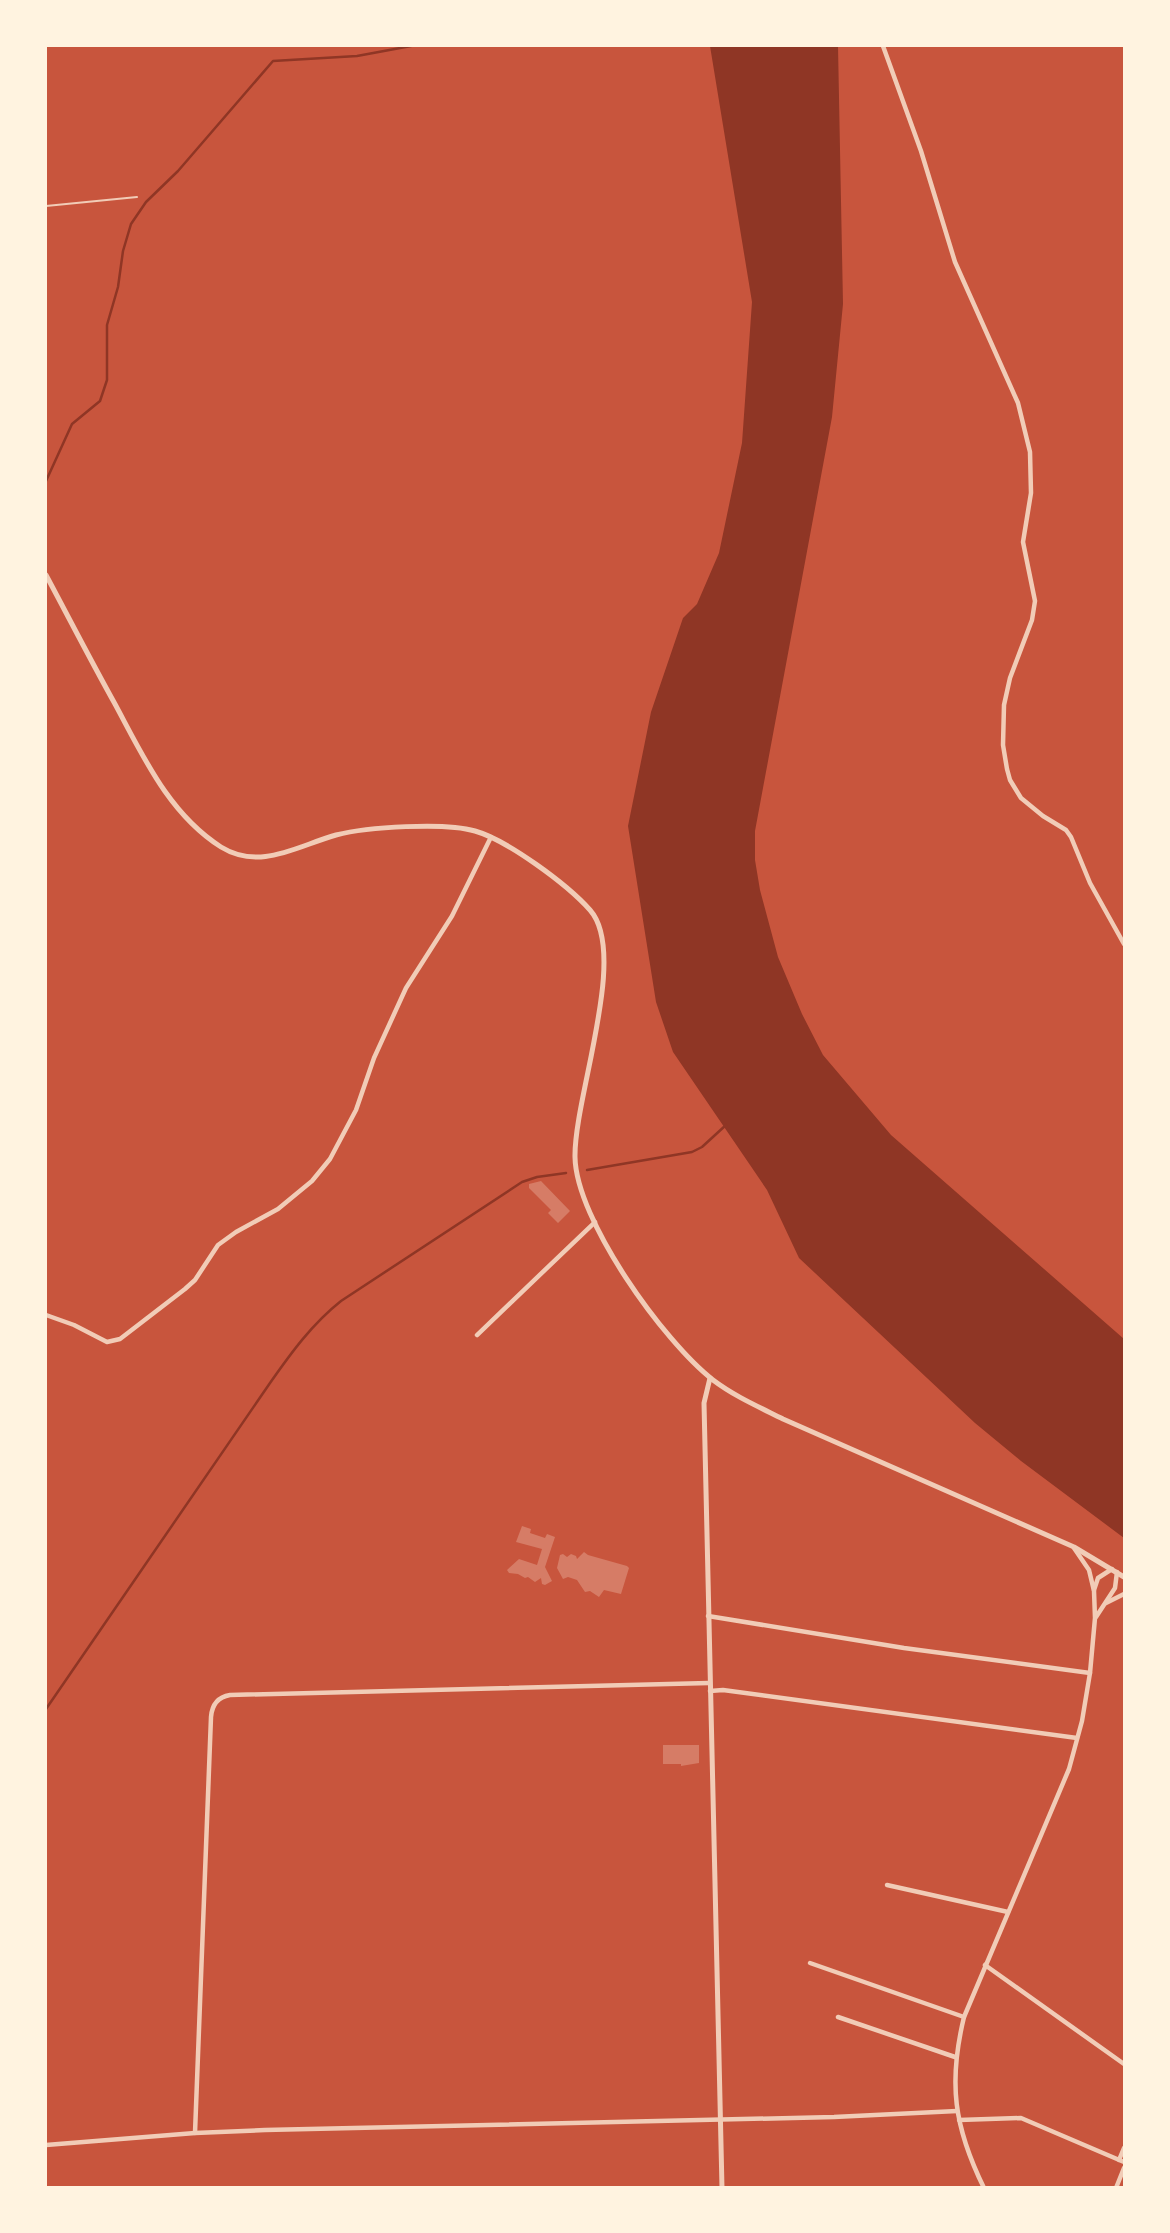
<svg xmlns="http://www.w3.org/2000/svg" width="1170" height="2233" font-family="'DejaVu Sans',sans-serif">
<rect width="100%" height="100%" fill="#c8553d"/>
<path fill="#8f3625" d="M710 46H838L843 304 832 417 755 831V860L760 890 778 957 802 1014 823 1055 891 1135 1124 1339V1538L1021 1461 975 1423 799 1258 767 1190 673 1052 656 1002 628 826 651 712 683 618 697 604 719 553 742 443 752 302Z"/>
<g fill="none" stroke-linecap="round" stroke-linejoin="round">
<g stroke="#8f3625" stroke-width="2.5">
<path d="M46 481 72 424 100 401 107 380V325L118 287 123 251 131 224 146 202 178 171 273 61 357 56 411 46"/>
<path d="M587 1170 692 1152 702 1147 726 1125"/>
<path d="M46 1709 270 1383C291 1353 312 1324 341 1301L522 1182 537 1177 566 1173"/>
</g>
</g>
<g fill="#d67c66">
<path d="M541 1181 570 1211 558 1223 548 1213 551 1210 529 1188V1184Z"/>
<path d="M522 1526 531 1529 530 1533 545 1538 547 1534 555 1537 545 1567 552 1581 545 1585 542 1584 541 1578 535 1582 528 1577 525 1578 518 1574 509 1573 507 1570 519 1559 537 1565 542 1549 516 1542Z"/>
<path d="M584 1552 588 1555 627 1566 629 1568 621 1594 604 1590 599 1597 590 1591 585 1592 577 1580 568 1577 563 1579 557 1568 560 1555 563 1554 567 1557 571 1554 576 1556 577 1559Z"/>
<path d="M663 1745H699V1763L681 1766V1764H663Z"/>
</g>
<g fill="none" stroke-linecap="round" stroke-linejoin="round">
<path stroke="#f1ccb7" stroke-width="2" d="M46 206 137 197"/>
<g stroke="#f1ccb7" stroke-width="4.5">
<path d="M883 46 921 151 955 262 1018 403 1030 452 1031 493 1023 542 1035 601 1032 620 1010 678 1004 705 1003 745 1007 769 1010 780 1021 798 1043 816 1066 830 1071 837 1090 883 1124 944"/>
<path d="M46 1315 74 1325 107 1342 120 1339 185 1289 195 1280 218 1245 236 1232 278 1209 312 1181 330 1159 356 1110 374 1058 406 988 452 916 491 837"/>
<path d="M477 1335 595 1222"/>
<path d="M1094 1590 1098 1578 1112 1569"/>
<path d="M1106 1603 1124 1594"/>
<path d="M708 1616 904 1648 1090 1673"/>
<path d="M1096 1617 1115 1588 1117 1572"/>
<path d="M710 1691 723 1690 1077 1738"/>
<path d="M887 1885 1008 1912"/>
<path d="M810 1963 964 2017"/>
<path d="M985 1965 1124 2064"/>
<path d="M838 2017 955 2057"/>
<path d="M959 2120 1021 2118 1124 2162"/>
<path d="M195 2133 211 1717C212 1704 218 1697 230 1695L709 1683"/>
<path d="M46 2145 195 2133 265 2130 834 2117 957 2111"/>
<path d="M1119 2160 1124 2148"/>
<path d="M984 2188C954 2127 948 2083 964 2017L1069 1769 1082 1721 1090 1673 1095 1618 1094 1591 1089 1570 1074 1548"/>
<path d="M1116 2188 1124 2168"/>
</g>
<g stroke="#f1ccb7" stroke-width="5">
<path d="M46 575C69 618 91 661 115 704 143 756 169 814 221 847 260 871 297 846 336 835 367 827 445 822 475 831 507 840 567 884 590 910 629 954 574 1097 575 1157 576 1220 664 1342 713 1380 734 1396 759 1407 783 1419L1074 1547 1124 1577"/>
<path d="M710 1378 704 1403 722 2188"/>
</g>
</g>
<rect width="1170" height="2233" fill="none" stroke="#fff3e0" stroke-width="94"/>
</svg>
